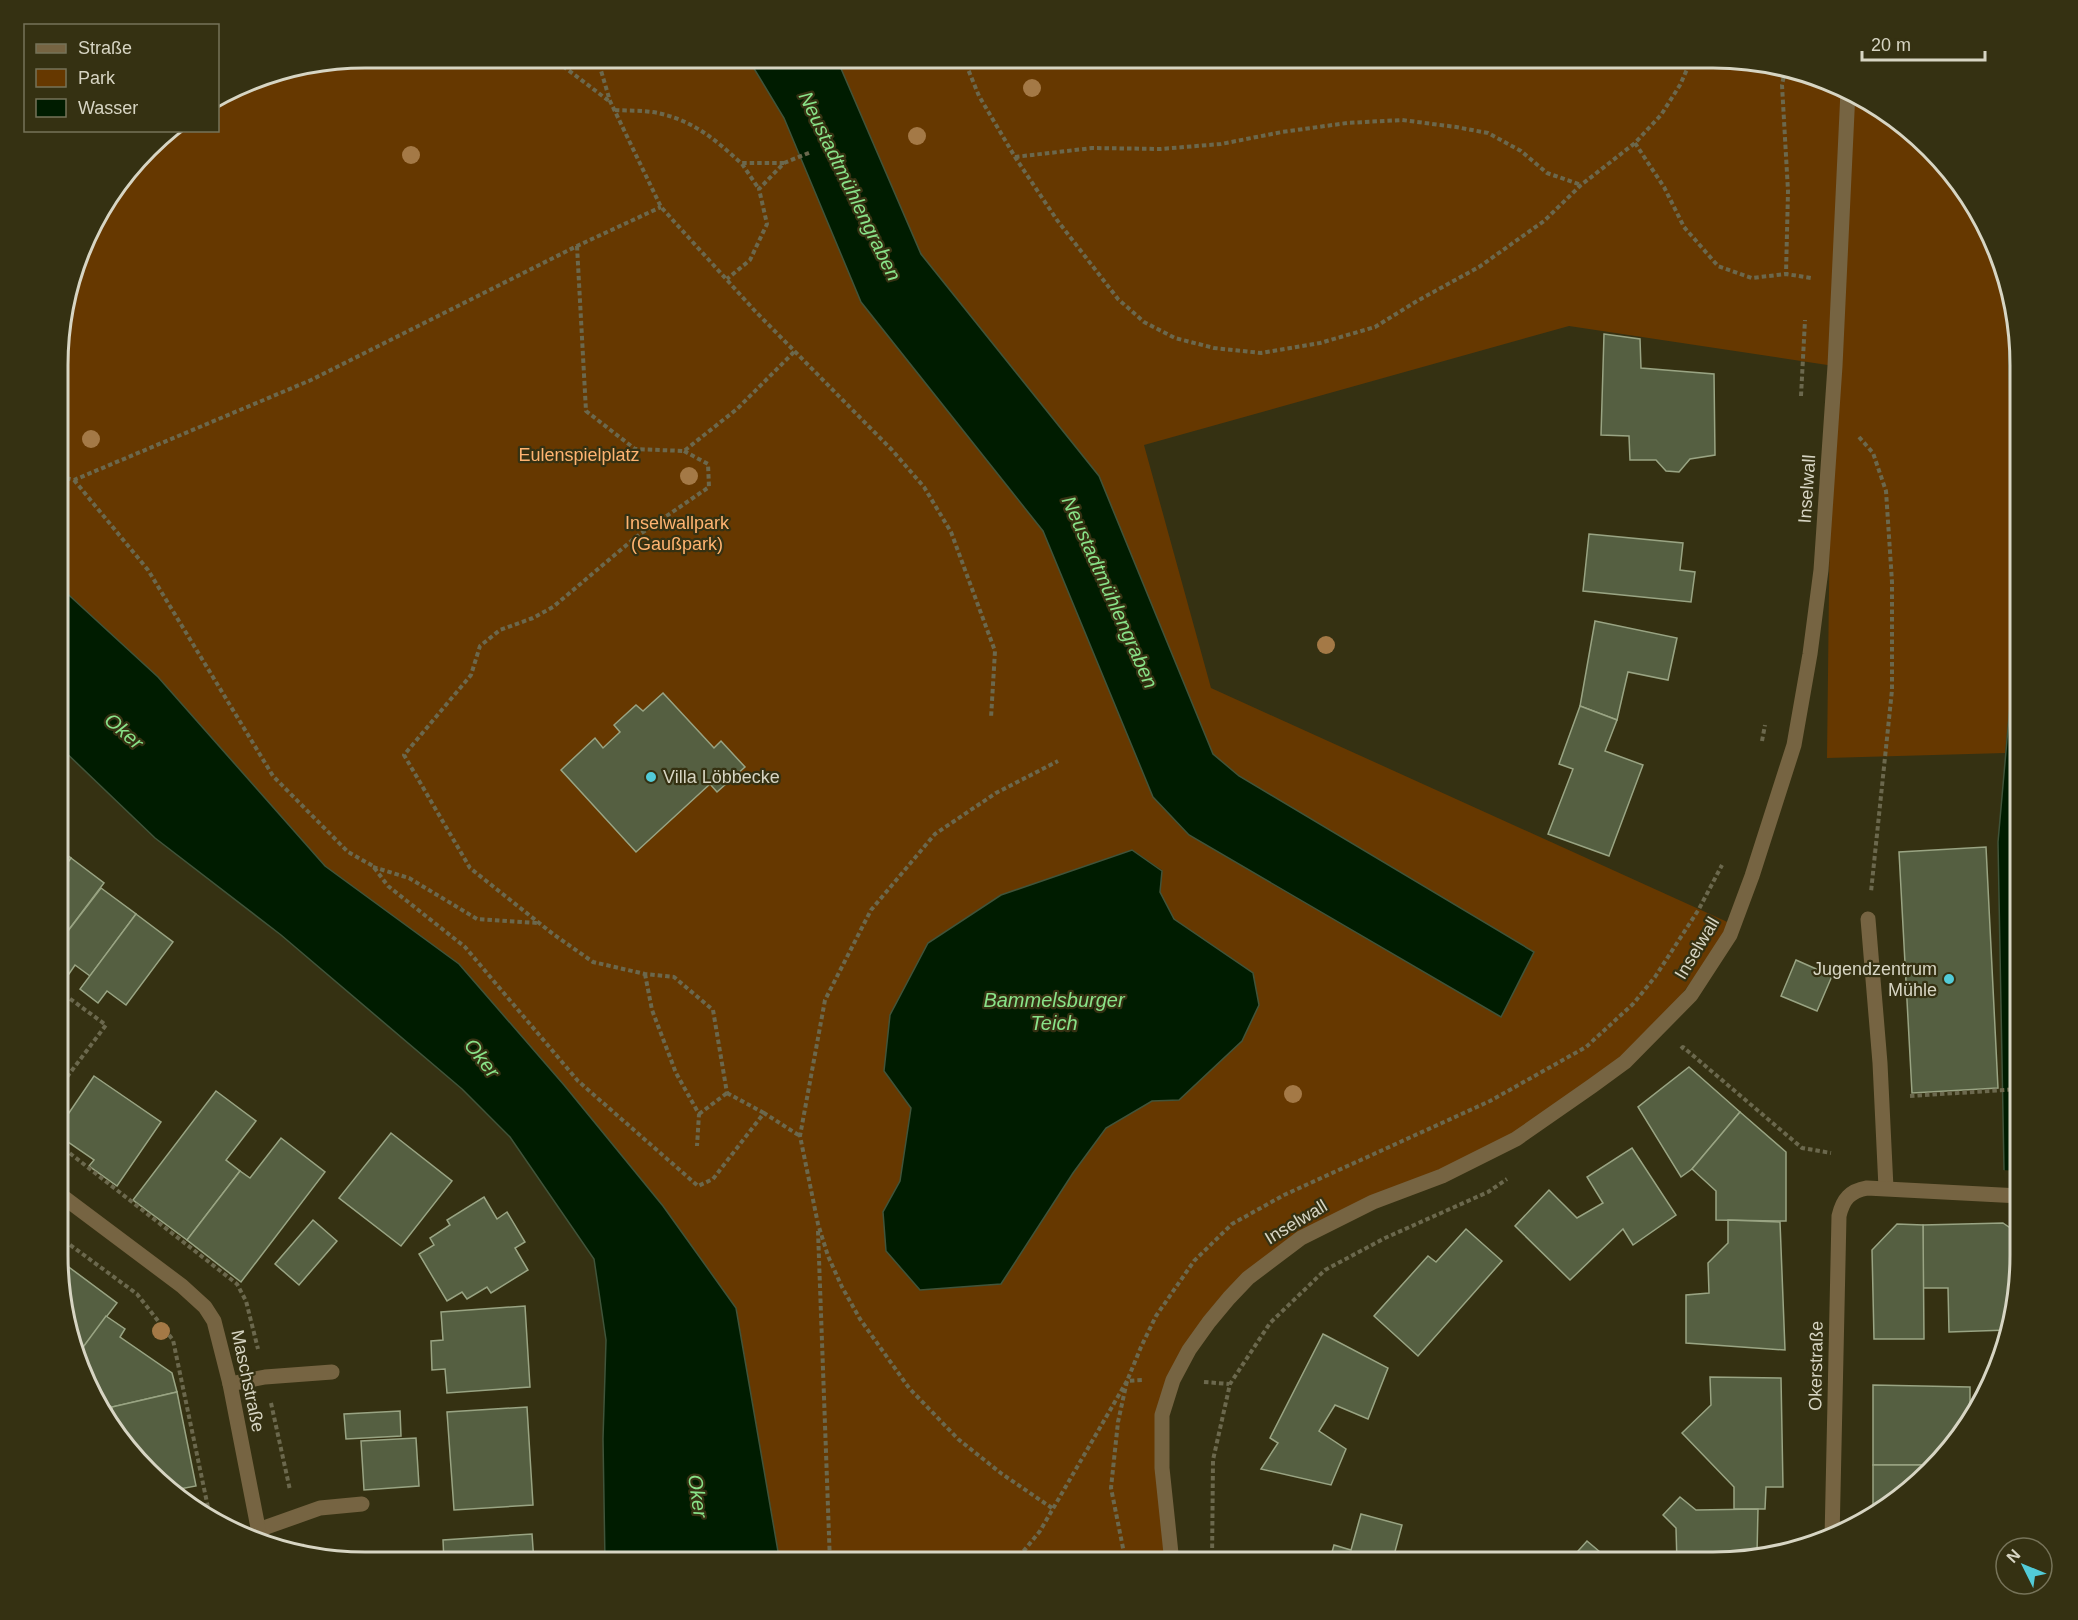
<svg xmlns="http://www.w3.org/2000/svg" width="2078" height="1620" font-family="Helvetica,sans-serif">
<rect width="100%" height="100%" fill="#353112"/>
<path fill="#663800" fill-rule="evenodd" d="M364 57 1733 58 1831 81 1917 134 1969 193 1997 247 2008 300 2014 660 2005 753 1827 758 1831 421 1834 366 1569 326 1144 445 1211 688 1734 925 1648 1039 1516 1139 1301 1238 1209 1322 1162 1415 1172 1563H780L736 1308 459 964 325 866 158 677 59 586 60 324 98 211 162 133 167 130H218V101L265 73ZM1132 850 1162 870 1160 892 1174 919 1253 973 1179 1100 1152 1101 1106 1128 1073 1173 883 1212 900 1181 911 1108 884 1070Z"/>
<g fill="#001c00" stroke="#40543a" stroke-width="1.5">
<path d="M747 57H836L921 254 1099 476 1213 754 1239 776 1534 952 1501 1017 1189 835 1153 797 1043 531 861 302 784 118Z"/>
<path d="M2008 300 2021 364 2020 1212 2004 1170 1998 842 2014 660Z"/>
<path d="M59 586 158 677 325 866 459 964 564 1085 663 1206 736 1308 780 1563 605 1562 603 1439 606 1340 594 1259 510 1137 462 1089 281 935 155 838 59 746Z"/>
<path d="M1132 850 1162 871 1160 892 1174 919 1253 973 1259 1005 1242 1041 1179 1100 1152 1101 1106 1128 1073 1173 1001 1284 920 1290 886 1251 883 1212 900 1181 911 1108 884 1071 890 1015 928 943 1001 895Z"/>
</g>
<path fill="#353112" d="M2001 1170 2020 1171V1215L2018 1214Z"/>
<g fill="#555f41" stroke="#99a483" stroke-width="1.5">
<path d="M1604 334 1640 339 1641 368 1714 374 1715 455 1690 459 1679 472 1666 471 1656 460H1630L1629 436 1601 435Z"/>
<path d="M1589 534 1683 543 1680 570 1695 572 1691 602 1583 591Z"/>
<path d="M1595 621 1677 638 1668 680 1628 672 1617 720 1580 706Z"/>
<path d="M663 693 714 748 721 741 745 767 717 792 710 784 636 852 561 770 595 738 603 748 620 732 614 725 636 705 643 711Z"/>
<path d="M1580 706 1617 720 1605 751 1643 765 1609 856 1548 834 1573 769 1559 764Z"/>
<path d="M1986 847 1998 1088 1912 1093 1899 852Z"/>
<path d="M59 849 71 858 59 875Z"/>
<path d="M71 858 104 883 58 944 59 875Z"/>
<path d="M101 888 136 914 90 976 75 965 69 974 58 966V944Z"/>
<path d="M136 914 173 942 126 1005 107 991 98 1003 80 989Z"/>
<path d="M1796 960 1832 976 1817 1011 1781 996Z"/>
<path d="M58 1041 66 1047 58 1058Z"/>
<path d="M1689 1067 1740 1112 1692 1169 1681 1177 1638 1107Z"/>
<path d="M94 1076 161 1122 117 1186 89 1166 94 1160 58 1135V1129Z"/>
<path d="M216 1091 256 1121 226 1160 240 1171 187 1240 133 1200Z"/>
<path d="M1740 1112 1786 1152V1221L1716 1220V1191L1692 1169Z"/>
<path d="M391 1133 452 1181 401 1246 339 1198Z"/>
<path d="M281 1138 325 1172 241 1282 187 1240 240 1171 250 1178Z"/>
<path d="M1632 1148 1676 1215 1633 1245 1623 1229 1570 1280 1515 1226 1549 1190 1577 1218 1603 1203 1587 1177Z"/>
<path d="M484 1197 497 1219 507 1212 525 1242 515 1248 528 1270 491 1293 487 1287 467 1299 462 1292 447 1301 419 1254 434 1245 430 1238 450 1225 447 1220Z"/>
<path d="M313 1220 337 1241 299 1285 275 1264Z"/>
<path d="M1728 1220 1780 1222 1785 1350 1686 1343V1295L1709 1293 1708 1263 1728 1243Z"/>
<path d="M2003 1223 2016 1232 2017 1291 2008 1330 1949 1332 1948 1288H1923V1225Z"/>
<path d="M1897 1224 1923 1225 1924 1339H1874L1872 1250Z"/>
<path d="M1466 1229 1502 1261 1418 1356 1374 1316 1428 1256 1436 1262Z"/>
<path d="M58 1259 117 1303 78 1354 58 1276Z"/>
<path d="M525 1306 530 1387 447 1393 445 1369 432 1370 431 1341 443 1340 441 1312Z"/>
<path d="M106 1316 125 1329 120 1337 172 1373 177 1392 112 1407 88 1391 78 1354Z"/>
<path d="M1323 1334 1388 1368 1368 1419 1335 1405 1319 1431 1346 1449 1331 1485 1261 1469 1278 1443 1270 1438Z"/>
<path d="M1710 1377 1781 1378 1783 1487H1766L1765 1509H1734V1487L1682 1433 1711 1405Z"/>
<path d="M1873 1385 1970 1387V1418L1944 1459 1938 1465H1873Z"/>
<path d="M177 1392 196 1486 169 1491 161 1486 114 1425 112 1407Z"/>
<path d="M527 1407 533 1505 454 1510 447 1412Z"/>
<path d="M400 1411 401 1436 346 1439 344 1414Z"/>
<path d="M416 1438 419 1486 364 1490 361 1441Z"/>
<path d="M1873 1465H1938L1900 1500 1873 1516Z"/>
<path d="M1680 1497 1696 1510 1758 1509 1757 1554 1714 1563H1677L1676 1528 1663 1515Z"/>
<path d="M1361 1514 1402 1525 1392 1563 1381 1561V1563H1329L1334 1545 1351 1550Z"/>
<path d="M532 1534 534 1562H444L443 1540Z"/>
<path d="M1587 1541 1613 1563H1573L1570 1560Z"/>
</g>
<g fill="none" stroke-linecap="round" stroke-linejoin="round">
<g stroke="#6b684d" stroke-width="4" stroke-dasharray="4.5 3" stroke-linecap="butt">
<path d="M551 57 609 101"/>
<path d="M597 57 610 101 661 207 755 311 892 450 924 487 951 532 995 651 991 718"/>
<path d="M963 57 979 96 1015 157 1057 220 1118 299 1144 322 1175 338 1214 348 1261 353 1320 343 1375 327 1417 301 1479 267 1544 221 1581 185 1635 143 1661 115 1680 85 1692 58"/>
<path d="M1785 70 1782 85 1788 191 1786 274"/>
<path d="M615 110C630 111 647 110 662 114 695 122 717 141 741 163H784L759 189 767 224 750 260 727 279"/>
<path d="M1635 143 1664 187 1684 227 1718 266 1752 278 1786 274 1811 278"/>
<path d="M1015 157 1092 148 1161 149 1221 144 1282 132 1347 123 1402 120 1456 127 1488 133 1521 151 1547 173 1581 185"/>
<path d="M784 163 811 152"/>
<path d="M742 164 759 189"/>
<path d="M577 246 586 411 635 449 684 451 737 409 794 352"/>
<path d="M1801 396 1805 320"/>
<path d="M1859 437 1873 453 1886 491 1892 582V690L1871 892"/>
<path d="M684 451 708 464 709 487 636 537 553 607 533 618 500 630 480 646 471 675 404 755 470 868 553 934 593 962 645 974 674 977 713 1010 727 1093"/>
<path d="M59 476 74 480 311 380 577 246 661 207"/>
<path d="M74 480 148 570 273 776 348 852 373 866 388 886 465 947 578 1081 698 1186 713 1179 764 1113 800 1136"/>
<path d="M1762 741 1765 725"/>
<path d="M373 867 409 878 477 919 538 923"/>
<path d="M645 974 652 1010 676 1073 699 1114 697 1146"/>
<path d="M1681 1049 1683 1047 1802 1148 1831 1153"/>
<path d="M58 1089 106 1025 58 990"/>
<path d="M727 1093 764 1113"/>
<path d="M1910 1096 2020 1089"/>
<path d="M699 1114 727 1093"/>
<path d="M58 1144 237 1284 246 1301 258 1349"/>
<path d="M818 1231 830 1563"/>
<path d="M58 1236 137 1294 173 1340 210 1517"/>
<path d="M1204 1382 1229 1384"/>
<path d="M271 1403 290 1490"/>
<path d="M1052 1508 1002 1474 958 1439 909 1388 860 1319 842 1287 828 1256 818 1224 800 1136 825 1000 871 910 935 834 996 793 1058 761"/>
<path d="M302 1544 304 1553"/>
<path d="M1014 1563 1040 1531 1127 1381 1143 1380"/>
<path d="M1126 1563 1111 1488 1118 1422 1127 1381 1141 1347 1156 1316 1194 1261 1232 1224 1284 1195 1490 1101 1586 1047 1633 1004 1655 977 1699 909 1722 865"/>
<path d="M1212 1563 1213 1460 1230 1384 1270 1323 1325 1270 1385 1238 1488 1192 1507 1179"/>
</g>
<g stroke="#766442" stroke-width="15">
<path d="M1868 919 1880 1063 1886 1188"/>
<path d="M230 1384 265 1377 332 1372"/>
<path d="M258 1530 320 1508 362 1504"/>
</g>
<g stroke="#766442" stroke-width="15">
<path d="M58 1193 182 1286 205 1307 214 1321 230 1384 261 1543"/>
<path d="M1832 1539 1839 1216C1843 1199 1850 1191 1867 1188L2020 1196"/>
<path d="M1172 1563 1162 1468V1415L1173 1380 1189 1350 1209 1322 1229 1298 1248 1278 1301 1238 1373 1202 1442 1176 1516 1139 1592 1086 1625 1062 1691 995 1730 935 1752 876 1794 745 1810 654 1821 570 1835 366 1848 91"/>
</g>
</g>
<g fill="#a47946">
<circle cx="1032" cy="88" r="9"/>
<circle cx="917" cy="136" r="9"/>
<circle cx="411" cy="155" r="9"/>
<circle cx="91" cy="439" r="9"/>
<circle cx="689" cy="476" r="9"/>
<circle cx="1326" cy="645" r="9"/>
<circle cx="1293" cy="1094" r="9"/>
<circle cx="161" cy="1331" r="9"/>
</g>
<g fill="#52cbd8" stroke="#353112" stroke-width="2">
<circle cx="651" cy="777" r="6"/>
<circle cx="1949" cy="979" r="6"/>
</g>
<g text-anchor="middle" stroke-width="4.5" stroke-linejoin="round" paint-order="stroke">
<g font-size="18" fill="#ffb471" stroke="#353112">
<text x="579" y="461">Eulenspielplatz</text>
<text x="677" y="529">Inselwallpark<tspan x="677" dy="21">(Gaußpark)</tspan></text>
</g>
<g font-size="18" fill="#d7d5c3" stroke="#353112">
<text transform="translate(1807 489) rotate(-86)" y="6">Inselwall</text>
<text transform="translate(1697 948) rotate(-59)" y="6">Inselwall</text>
<text transform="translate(1296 1222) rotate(-31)" y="6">Inselwall</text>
<text transform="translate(1816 1366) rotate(-89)" y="6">Okerstraße</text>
<text transform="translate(248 1381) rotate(78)" y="6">Maschstraße</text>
</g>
<g font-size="18" fill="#d7d5c3" stroke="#353112" text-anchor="start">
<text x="663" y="783">Villa Löbbecke</text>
<text x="1937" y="975" text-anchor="end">Jugendzentrum<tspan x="1937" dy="21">Mühle</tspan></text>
</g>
<g font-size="20" font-style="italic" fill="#89e288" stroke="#353112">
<text transform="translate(850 186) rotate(64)" y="7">Neustadtmühlengraben</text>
<text transform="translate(1110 592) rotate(66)" y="7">Neustadtmühlengraben</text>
<text transform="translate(124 731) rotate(41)" y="7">Oker</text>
<text x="1054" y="1007">Bammelsburger<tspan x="1054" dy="23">Teich</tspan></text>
<text transform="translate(482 1058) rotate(52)" y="7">Oker</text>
<text transform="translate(698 1496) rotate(82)" y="7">Oker</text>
</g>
</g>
<path d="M0 0H2078V1620H0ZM365 68H1713A297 297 0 0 1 2010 365V1255A297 297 0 0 1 1713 1552H365A297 297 0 0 1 68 1255V365A297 297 0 0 1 365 68Z" fill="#353112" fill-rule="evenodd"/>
<path fill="none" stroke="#d7d5c3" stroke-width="3" d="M365 68H1713A297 297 0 0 1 2010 365V1255A297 297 0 0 1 1713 1552H365A297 297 0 0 1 68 1255V365A297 297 0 0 1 365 68Z"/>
<rect x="24" y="24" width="195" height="108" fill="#353112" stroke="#767359" stroke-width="1.5"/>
<rect x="36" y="44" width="30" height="9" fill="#766442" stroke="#767359" stroke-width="1.5"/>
<text x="78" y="54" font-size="18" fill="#d7d5c3">Straße</text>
<rect x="36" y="69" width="30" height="18" fill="#663800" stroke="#767359" stroke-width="1.5"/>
<text x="78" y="84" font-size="18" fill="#d7d5c3">Park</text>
<rect x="36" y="99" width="30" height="18" fill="#001c00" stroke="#767359" stroke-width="1.5"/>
<text x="78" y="114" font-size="18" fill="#d7d5c3">Wasser</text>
<g transform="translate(2024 1566) rotate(313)"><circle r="28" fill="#353112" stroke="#767359" stroke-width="1.5"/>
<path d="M0-4.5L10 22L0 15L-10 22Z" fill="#52cbd8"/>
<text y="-9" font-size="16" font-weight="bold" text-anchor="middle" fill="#d7d5c3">N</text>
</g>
<path d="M1862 51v9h123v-9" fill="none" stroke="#d7d5c3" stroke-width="3"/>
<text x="1871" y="51" font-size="18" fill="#d7d5c3" stroke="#353112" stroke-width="4.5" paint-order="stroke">20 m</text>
</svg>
